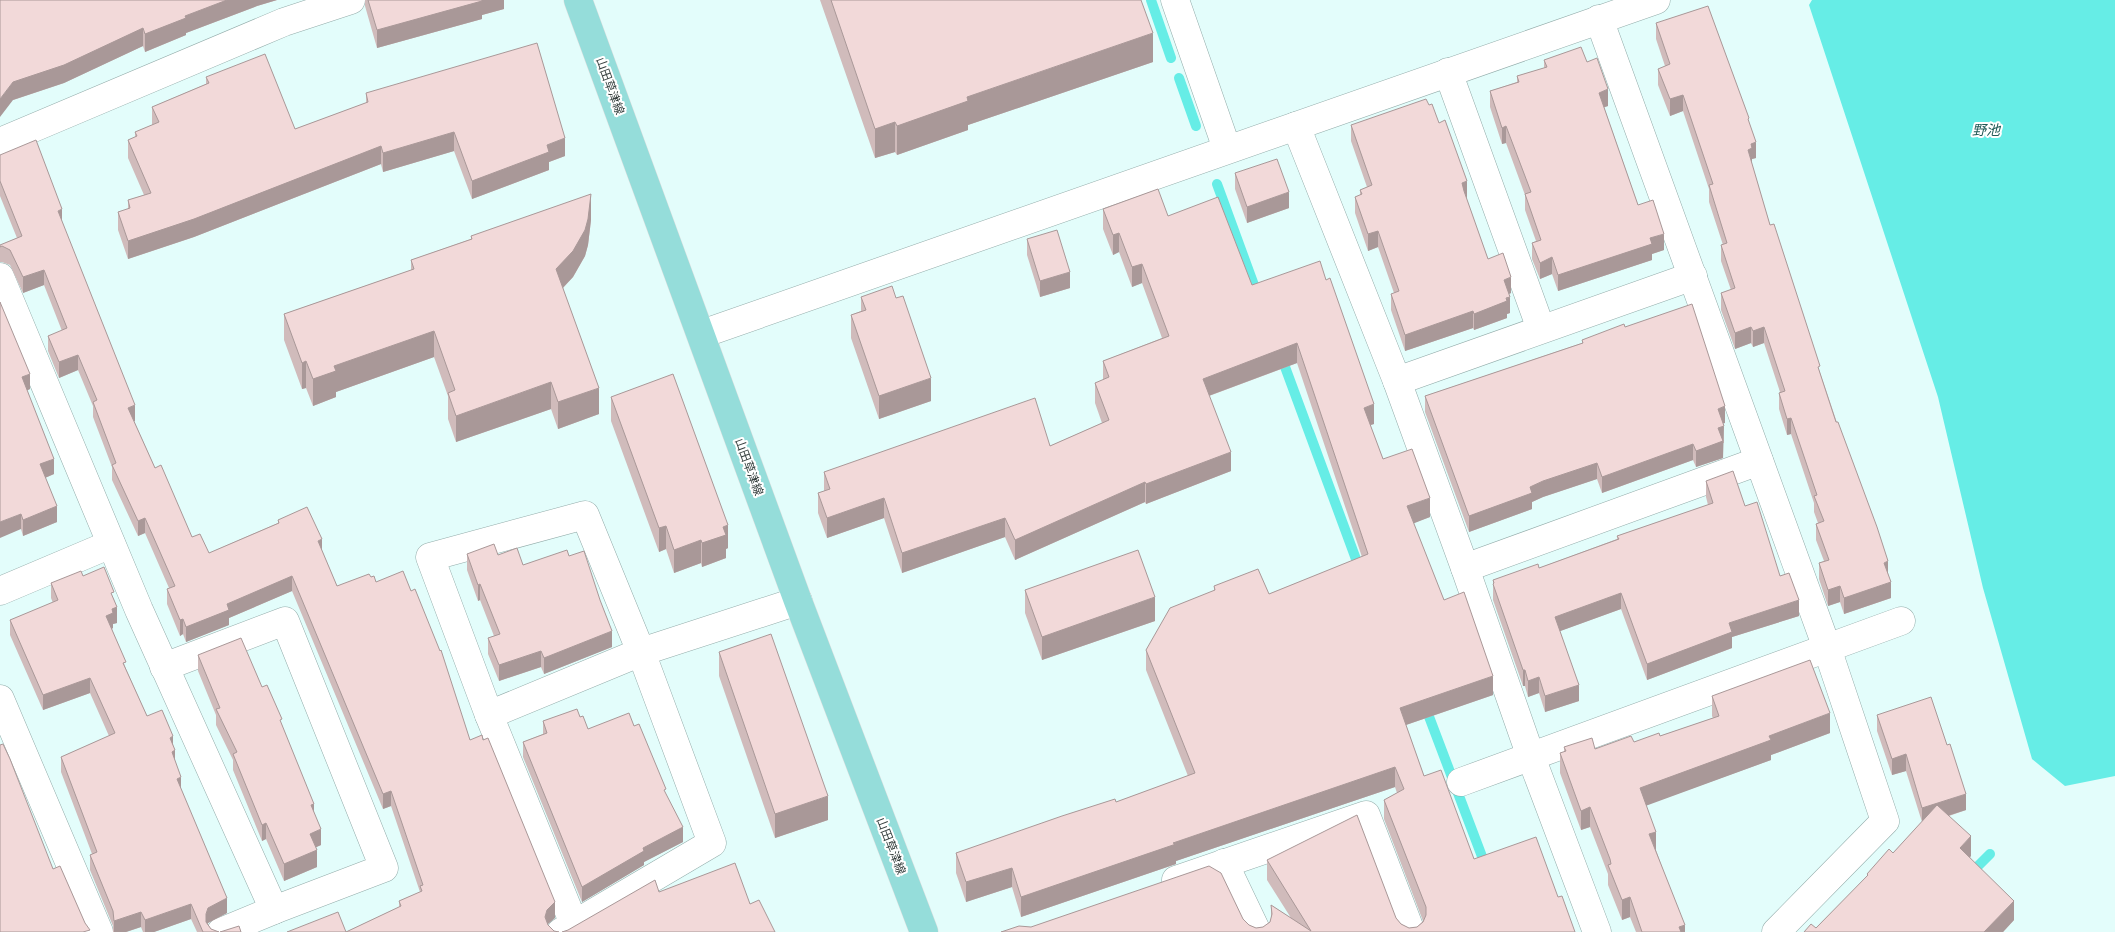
<svg xmlns="http://www.w3.org/2000/svg" width="2115" height="932" font-family="Rubik,'Noto Sans JP',sans-serif">
<rect width="100%" height="100%" fill="#e3fdfb"/>
<path fill="#66ede6" d="M1812 0H2115V776L2065 786 2032 759 1983 588 1938 397 1809 5Z"/>
<g fill="none" stroke-linecap="round" stroke-linejoin="round">
<g stroke="#66ede6" stroke-width="10">
<path d="M1151 0 1171 58"/>
<path d="M1179 78 1196 126"/>
<path d="M1217 184 1258 296"/>
<path d="M1281 356 1360 570"/>
<path d="M1425 706 1486 867"/>
<path d="M1970 874 1990 854"/>
</g>
<g stroke="#93acaa" stroke-width="29">
<g id="minor">
<path d="M1175 0 1227 149"/>
<path d="M1599 19 1827 648 1885 821 1776 932"/>
<path d="M1448 72 1541 329"/>
<path d="M1296 126 1397 381 1465 568 1531 757 1597 932"/>
<path d="M0 142 284 22 351 0"/>
<path d="M0 277 139 610 274 910 221 932"/>
<path d="M702 334 1656 0"/>
<path d="M1397 381 1693 276"/>
<path d="M1465 568 1759 461"/>
<path d="M0 591 111 544"/>
<path d="M164 667 285 621 384 868 274 910"/>
<path d="M0 699 99 932"/>
<path d="M489 715 641 652 798 601"/>
<path d="M1461 782 1901 621"/>
<path d="M1224 863 1257 932"/>
<path d="M1176 880 1366 815 1411 932"/>
<path d="M561 932 712 843 641 652 585 515 430 557 489 715 574 924"/>
</g>
</g>
<g stroke="#dfe0e0" stroke-width="29">
<path id="major" d="M578 0 798 601 924 932"/>
</g>
<use href="#minor" stroke="#fff" stroke-width="28"/>
<use href="#major" stroke="#95ddda" stroke-width="28"/>
</g>
<g fill="#d0bbbb">
<path d="M0 0H277L257 6 186 33V35L145 52 143 46 64 83 13 100Z"/>
<path d="M365 0H504V9L482 15V19L377 48 365 6Z"/>
<path d="M820 0H1141L1153 62 968 125V130L897 155 895 152 875 158Z"/>
<path d="M1656 23 1749 123 1756 158 1752 159V165L1770 225 1888 573 1891 598 1844 614 1840 602 1828 606 1819 579V563L1824 561 1816 540V524L1818 523 1814 512V503L1791 434 1787 435 1779 409V393L1780 392 1764 343 1753 347 1751 343 1735 349 1721 310V293L1731 290 1721 261V245H1723L1709 202V189L1683 111 1670 116 1658 85V69L1665 66 1656 39Z"/>
<path d="M1544 60 1587 62 1608 106 1604 107 1638 205 1664 250 1652 254V260L1558 291 1552 274 1540 279 1532 259V243L1536 241 1525 210V195L1506 143 1502 144 1490 107V91L1517 82V76L1544 68Z"/>
<path d="M206 77 295 129 366 103V93L565 156 549 162V170L472 199 454 151 383 172 381 164 194 237 128 259 118 230V212L128 209V200L144 195 128 158V140L135 137V132L152 125V107L206 84Z"/>
<path d="M1351 125 1467 198H1466L1488 259 1511 293 1509 294 1510 313 1507 314V318L1474 330 1473 328 1405 351 1391 310V294L1394 293 1378 247 1368 251 1355 213V197L1360 195V190L1367 187 1351 141Z"/>
<path d="M0 155 62 222 135 421H134L155 468 192 537 209 553 278 523V520L322 551 337 586 371 577 376 582 470 740 555 918 346 932 399 907V901L420 892 391 806 383 809 292 591 229 618V625L186 642 183 634 180 636 167 604V589L169 588 145 533 138 536 112 480V467L93 417V406L78 370 59 378 48 351V336L62 331 44 285 23 293 10 265 2 262H0V245L17 238 0 196Z"/>
<path d="M1235 173 1289 208 1247 223 1235 189Z"/>
<path d="M1103 209 1168 216 1252 285 1374 424 1370 425 1383 459 1430 517 1413 523 1444 600 1493 695 1406 725 1424 776 1474 859 1558 897 1575 932H1001L1031 927 1243 919 1249 925 1256 928 1263 927 1270 922 1271 918V905L1291 918 1267 880V860L1396 918 1401 924 1409 928 1417 927 1423 921 1384 819V800L1397 793 1395 787 1176 861V864L1021 917 1012 887 966 902 956 873V853L1116 802 1188 776 1146 670V650L1214 591V586L1269 594 1362 557 1297 363 1209 396 1231 471 1146 504 1145 502 1015 560 1005 537 902 573 884 518 827 538 818 513V493L824 491V472L1050 446 1102 423 1095 403V383L1103 380V361L1162 338 1142 283 1132 287 1119 252 1113 255 1103 229Z"/>
<path d="M591 220 588 245 585 256 573 277 563 288 599 414 558 429 551 409 456 442 448 419V396L434 357 336 392V397L313 406 306 388 302 389 284 340V314L411 270V260L471 239V236Z"/>
<path d="M1027 239 1070 288 1040 297 1027 255Z"/>
<path d="M861 297 931 401 879 419 851 338V315L861 311Z"/>
<path d="M0 302 30 389 27 390 54 474 45 478 57 522 23 536 21 529Z"/>
<path d="M1625 327 1725 423H1723L1724 443H1723V458L1696 467 1693 460 1602 493 1597 479 1543 497 1532 502V509L1469 532 1425 412V396L1582 343V340Z"/>
<path d="M611 397 728 548 726 549V558L702 567 701 563 674 573 666 549 659 552 611 421Z"/>
<path d="M1706 481 1745 506 1799 616 1732 637V648L1647 680 1621 609 1560 631 1579 701 1545 712 1539 693 1528 697 1525 686H1523L1493 600V580L1539 568 1617 539V536L1708 505 1706 497Z"/>
<path d="M467 554 498 555 523 565 569 556 612 647 544 674 541 667 499 681 488 654V638L494 636 480 600 478 601 467 570Z"/>
<path d="M83 576 114 599 117 623 113 624V628L112 629 126 669 147 716 173 744 175 761 181 789 227 913 208 923V924L211 929 219 932H197L191 919 154 932H143L141 927 126 932H113V926L90 870V855L92 854 61 772V757L109 736 90 693 43 710 10 635V620L53 603 51 598V583Z"/>
<path d="M1025 590 1155 621 1042 660 1025 613Z"/>
<path d="M719 652 828 820 775 838 719 676Z"/>
<path d="M198 655 262 687 282 725 314 812 321 845 316 847 317 867 284 881 266 839 262 841 233 770V760L216 725V715L198 671Z"/>
<path d="M1712 696 1830 733 1771 755V760L1646 805 1656 850 1685 932H1636L1630 917 1622 920 1608 885V874L1590 827 1581 830 1560 773V753L1564 752V747L1595 749 1634 742 1660 736 1713 718 1712 716Z"/>
<path d="M1877 715 1966 810 1949 816 1971 856 1970 857 2014 920 2003 932H1804L1816 928 1867 877V874L1893 853 1922 822 1906 771 1892 775 1877 731Z"/>
<path d="M580 717 588 729 634 726 666 796 683 842 644 862V865L582 902 523 757V742L543 734V721Z"/>
</g>
<g fill="#a99898">
<path d="M227 0H277L257 6 186 33V35L145 52V34L185 16Z"/>
<path d="M481 0H504V9L482 15V19L377 48V30Z"/>
<path d="M143 28V46L64 83 13 100 0 117V99L13 82Z"/>
<path d="M1153 33V62L968 125V130L897 155V126L967 97Z"/>
<path d="M1608 89V106L1599 109V93Z"/>
<path d="M1683 95V111L1670 116V99Z"/>
<path d="M895 122V152L875 158V129Z"/>
<path d="M1506 126V143L1502 144V128Z"/>
<path d="M454 132V151L383 172V153Z"/>
<path d="M565 138V156L549 162V170L472 199V181L547 145Z"/>
<path d="M1756 142V158L1752 159V165L1748 150 1751 144Z"/>
<path d="M381 146V164L194 237 128 259V241Z"/>
<path d="M1467 181V198L1462 199V183Z"/>
<path d="M1289 192V208L1247 223V207Z"/>
<path d="M591 194V220L588 245 585 256 573 277 556 295V269Z"/>
<path d="M62 209V225L58 211Z"/>
<path d="M1378 231V247L1368 251V234Z"/>
<path d="M1119 233V252L1113 255V235Z"/>
<path d="M1664 234V250L1652 254V260L1558 291V275L1650 238Z"/>
<path d="M1552 257V274L1540 279V263Z"/>
<path d="M1142 264V283L1132 287V267Z"/>
<path d="M44 270V285L23 293V277Z"/>
<path d="M1070 272V288L1040 297V281Z"/>
<path d="M1511 277V293L1504 296V280Z"/>
<path d="M1510 297V313L1507 314V318L1474 330V314Z"/>
<path d="M1473 311V328L1405 351V335Z"/>
<path d="M1751 327V343L1735 349V333Z"/>
<path d="M1764 327V343L1753 347V331Z"/>
<path d="M434 331V357L336 392V397L313 406V379L334 366Z"/>
<path d="M1297 343V363L1203 398V379Z"/>
<path d="M78 355V370L59 378V362Z"/>
<path d="M306 361V388L302 389V363Z"/>
<path d="M30 374V389L22 393V377Z"/>
<path d="M931 378V401L879 419V396Z"/>
<path d="M551 382V409L456 442V416Z"/>
<path d="M599 388V414L558 429V402Z"/>
<path d="M1374 404V424L1364 427V408Z"/>
<path d="M135 405V421L128 423V408Z"/>
<path d="M1725 406V423L1718 425V409Z"/>
<path d="M1791 418V434L1787 435V419Z"/>
<path d="M1724 426 1723 458 1696 467V451L1718 428Z"/>
<path d="M1693 444V460L1602 493V477Z"/>
<path d="M1231 452V471L1146 504V484Z"/>
<path d="M54 459V474L40 480V464Z"/>
<path d="M1597 463V479L1543 497 1532 502V509L1469 532V516L1543 481Z"/>
<path d="M1145 482V502L1015 560V540Z"/>
<path d="M884 498V518L827 538V518Z"/>
<path d="M1430 498V517L1407 526V506Z"/>
<path d="M57 506V522L23 536V520Z"/>
<path d="M21 514V529L0 538V522Z"/>
<path d="M145 518V533L138 536V521Z"/>
<path d="M1005 518V537L902 573V553Z"/>
<path d="M728 525V548L726 549V558L702 567V543L723 527Z"/>
<path d="M666 526V549L659 552V528Z"/>
<path d="M322 539V555L318 541Z"/>
<path d="M701 540V563L674 573V550Z"/>
<path d="M1888 561V577L1884 563Z"/>
<path d="M292 576V591L229 618V625L186 642V627L227 604Z"/>
<path d="M1891 582V598L1844 614V598Z"/>
<path d="M480 584V600L478 601V585Z"/>
<path d="M1840 586V602L1828 606V590Z"/>
<path d="M1621 593V609L1555 633V617Z"/>
<path d="M1155 597V621L1042 660V637Z"/>
<path d="M1799 600V616L1732 637V648L1647 680V664L1729 623Z"/>
<path d="M117 607V623L113 624V628L106 631V616L112 609Z"/>
<path d="M183 619V634L180 636V620Z"/>
<path d="M612 631V647L544 674V658Z"/>
<path d="M541 651V667L499 681V665Z"/>
<rect x="1523" y="670" width="2" height="16"/>
<path d="M1493 676V695L1400 727V708Z"/>
<path d="M1539 677V693L1528 697V681Z"/>
<path d="M90 678V693L43 710V695Z"/>
<path d="M1579 685V701L1545 712V696Z"/>
<path d="M1830 713V733L1771 755V760L1640 808V788L1769 736Z"/>
<path d="M173 736V751L175 750V765L172 767 170 738Z"/>
<path d="M1906 754V771L1892 775V759Z"/>
<path d="M1395 767V787L1176 861V864L1021 917V897L1173 843Z"/>
<path d="M181 777V793L177 779Z"/>
<path d="M391 791V806L383 809V794Z"/>
<path d="M1966 794V810L1922 824V808Z"/>
<path d="M828 796V820L775 838V814Z"/>
<path d="M314 804V821L311 805Z"/>
<path d="M1590 807V827L1581 830V811Z"/>
<path d="M266 823V839L262 841V825Z"/>
<path d="M683 827V842L644 862V865L582 902V887L643 848Z"/>
<path d="M321 829V845L310 850V834Z"/>
<path d="M1656 832V852L1649 834Z"/>
<path d="M1971 836V856L1960 867V848Z"/>
<path d="M317 850V867L284 881V864Z"/>
<path d="M1012 868V887L966 902V882Z"/>
<path d="M1630 897V917L1622 920V900Z"/>
<path d="M227 898V913L208 923 206 930V914L208 908Z"/>
<path d="M2014 901V920L2003 932H1984Z"/>
<path d="M555 902V918L547 925 545 917 547 910Z"/>
<path d="M191 904V919L154 932H145V920Z"/>
<path d="M141 912V927L126 932H114V921Z"/>
<path d="M1685 925V932H1679V927Z"/>
</g>
<g fill="#f2d9d9" stroke="#a99898">
<path d="M0 0H227L185 16 186 18 145 34 143 28 64 65 13 82 0 99Z"/>
<path d="M368 0H482V1L377 30Z"/>
<path d="M831 0H1141L1153 33 967 97 968 101 897 126 895 122 875 129Z"/>
<path d="M1708 6 1749 118 1748 119 1756 142 1751 144 1752 148 1748 150 1770 225 1774 224 1820 366 1818 367 1836 422H1838L1877 527 1888 561 1884 563 1891 582 1844 598 1840 586 1828 590 1819 563 1829 560 1816 524 1824 521 1814 496 1817 495 1791 418 1787 419 1779 393 1785 391 1764 327 1753 331 1751 327 1735 333 1721 293 1735 288 1721 245 1727 243 1709 185 1713 184 1683 95 1670 99 1658 69 1670 64 1656 23Z"/>
<path d="M537 43 565 138 547 145 549 152 472 181 454 132 383 153 381 146 194 219 128 241 118 212 130 208 128 200 151 193 128 140 137 136 135 132 159 122 152 107 209 83 206 77 265 54 295 129 368 102 366 93Z"/>
<path d="M1581 47 1587 62 1597 58 1608 89 1599 93 1638 205 1653 200 1664 234 1650 238 1652 244 1558 275 1552 257 1540 263 1532 243 1541 240 1525 194 1531 192 1506 126 1502 128 1490 91 1519 82 1517 76 1547 67 1544 60Z"/>
<path d="M1426 99 1429 105 1432 104 1439 123 1445 120 1467 181 1462 183 1464 191 1488 259 1503 253 1511 277 1504 280 1510 297 1506 298 1507 301 1474 314 1473 311 1405 335 1391 294 1399 291 1378 231 1368 234 1355 197 1362 194 1360 190 1372 185 1351 125Z"/>
<path d="M36 140 62 209 58 211 135 405 128 408 155 468 161 465 192 537 200 534 209 553 279 523 278 520 307 507 322 539 318 541 337 586 369 574 371 577 374 576 376 582 403 571 411 591 415 589 440 651 441 650 470 740 482 735 483 740 488 738 555 902 547 910 545 917 548 925 554 931 559 932H287L338 912 346 932 401 906 399 901 422 891 420 886 423 885 391 791 383 794 292 576 227 604 229 610 186 627 183 619 180 620 167 589 175 586 145 518 138 521 112 465 116 463 93 402 97 400 78 355 59 362 48 336 67 328 44 270 23 277 10 250 2 246 0 247V245L22 236 0 181V155Z"/>
<path d="M1277 159 1289 192 1247 207 1235 173Z"/>
<path d="M1158 189 1168 216 1218 197 1252 285 1320 261 1326 280 1330 278 1374 404 1364 408 1383 459 1412 449 1430 498 1407 506 1444 600 1464 592 1493 676 1400 708 1424 776 1441 770 1474 859 1536 837 1558 897 1562 896 1575 932H1001L1019 926 1031 927 1209 866 1221 873 1243 919 1249 925 1256 928 1263 927 1270 922 1272 914 1271 905 1311 931 1267 860 1357 815 1396 918 1401 924 1409 928 1417 927 1423 922 1426 915V907L1384 800 1404 789 1395 767 1173 843 1176 844 1021 897 1012 868 966 882 956 853 1062 816 1115 799 1116 802 1195 773 1146 650 1170 608 1215 590 1214 586 1258 569 1269 594 1368 554 1297 343 1203 379 1231 452 1146 484 1145 482 1015 540 1005 518 902 553 884 498 827 518 818 493 830 489 824 472 1035 398 1050 446 1109 420 1095 383 1109 377 1103 361 1169 336 1142 264 1132 267 1119 233 1113 235 1103 209Z"/>
<path d="M591 194 588 219 585 230 573 251 556 269 599 388 558 402 551 382 456 416 448 393 455 390 434 331 334 366 336 371 313 379 306 361 302 363 284 314 414 269 411 260 472 239 471 236Z"/>
<path d="M1057 230 1070 272 1040 281 1027 239Z"/>
<path d="M892 286 896 298 903 296 931 378 879 396 851 315 866 310 861 297Z"/>
<path d="M0 302 30 374 22 377 54 459 40 464 57 506 23 520 21 514 0 522Z"/>
<path d="M1692 304 1725 406 1718 409 1724 426 1718 428 1723 441 1696 451 1693 444 1602 477 1597 463 1543 481 1530 487 1532 493 1469 516 1425 396 1583 343 1582 340 1624 324 1625 327Z"/>
<path d="M673 374 728 525 723 527 726 535 702 543 701 540 674 550 666 526 659 528 611 397Z"/>
<path d="M1733 471 1745 506 1757 502 1780 576 1789 573 1799 600 1729 623 1732 632 1647 664 1621 593 1555 617 1579 685 1545 696 1539 677 1528 681 1525 670H1523L1493 584 1494 583 1493 580 1538 564 1539 568 1619 539 1617 536 1713 503 1706 481Z"/>
<path d="M494 544 498 555 517 548 523 565 567 550 569 556 584 551 600 600 612 631 544 658 541 651 499 665 488 638 500 634 480 584 478 585 467 554Z"/>
<path d="M1138 550 1155 597 1042 637 1025 590Z"/>
<path d="M104 567 114 592 111 593 117 607 112 609 113 613 106 616 126 662 123 663 147 716 162 710 173 736 170 738 175 750 172 752 181 777 177 779 227 898 208 908 206 914V922L211 929 219 932H203L191 904 145 920 141 912 114 921 113 911 90 855 97 852 61 757 115 733 90 678 43 695 10 620 58 600 51 583 81 571 83 576Z"/>
<path d="M771 634 828 796 775 814 719 652Z"/>
<path d="M241 638 262 687 267 685 282 719 280 720 314 804 311 805 321 829 310 834 317 850 284 864 266 823 262 825 233 754 237 752 216 709 220 708 198 655Z"/>
<path d="M1810 660 1830 713 1769 736 1771 740 1640 788 1656 832 1649 834 1685 925 1679 927 1681 932H1642L1630 897 1622 900 1608 865 1611 864 1610 859 1590 807 1581 811 1560 753 1566 751 1564 747 1592 738 1595 749 1631 736 1634 742 1659 733 1660 736 1719 716 1712 696Z"/>
<path d="M1931 697 1947 745 1950 744 1966 794 1922 808 1906 754 1892 759 1877 715Z"/>
<path d="M577 709 580 717 583 716 588 729 629 713 634 726 639 724 666 789 664 790 683 827 643 848 644 851 582 887 523 742 547 733 543 721Z"/>
<path d="M3 744 10 759 53 869 60 866 85 923 90 930 83 932H0V745Z"/>
<path d="M1937 805 1971 836 1960 848 2014 901 1984 932H1804L1811 924 1816 928 1868 875 1867 874 1889 849 1893 853Z"/>
<path d="M735 863 750 904 759 900 775 932H562L568 930 655 880 659 892Z"/>
<path d="M239 926 241 932H220Z"/>
</g>
<g text-anchor="middle" stroke-width="4" stroke-linejoin="round" paint-order="stroke">
<g font-size="12" fill="#353f3e" stroke="#fff">
<text transform="translate(610 86) rotate(70)" y="4">山田草津線</text>
<text transform="translate(749 467) rotate(70)" y="4">山田草津線</text>
<text transform="translate(891 846) rotate(69)" y="4">山田草津線</text>
</g>
<g font-size="14" font-style="italic" fill="#225b58" stroke="#fff">
<text x="1986" y="135">野池</text>
</g>
</g>
</svg>
